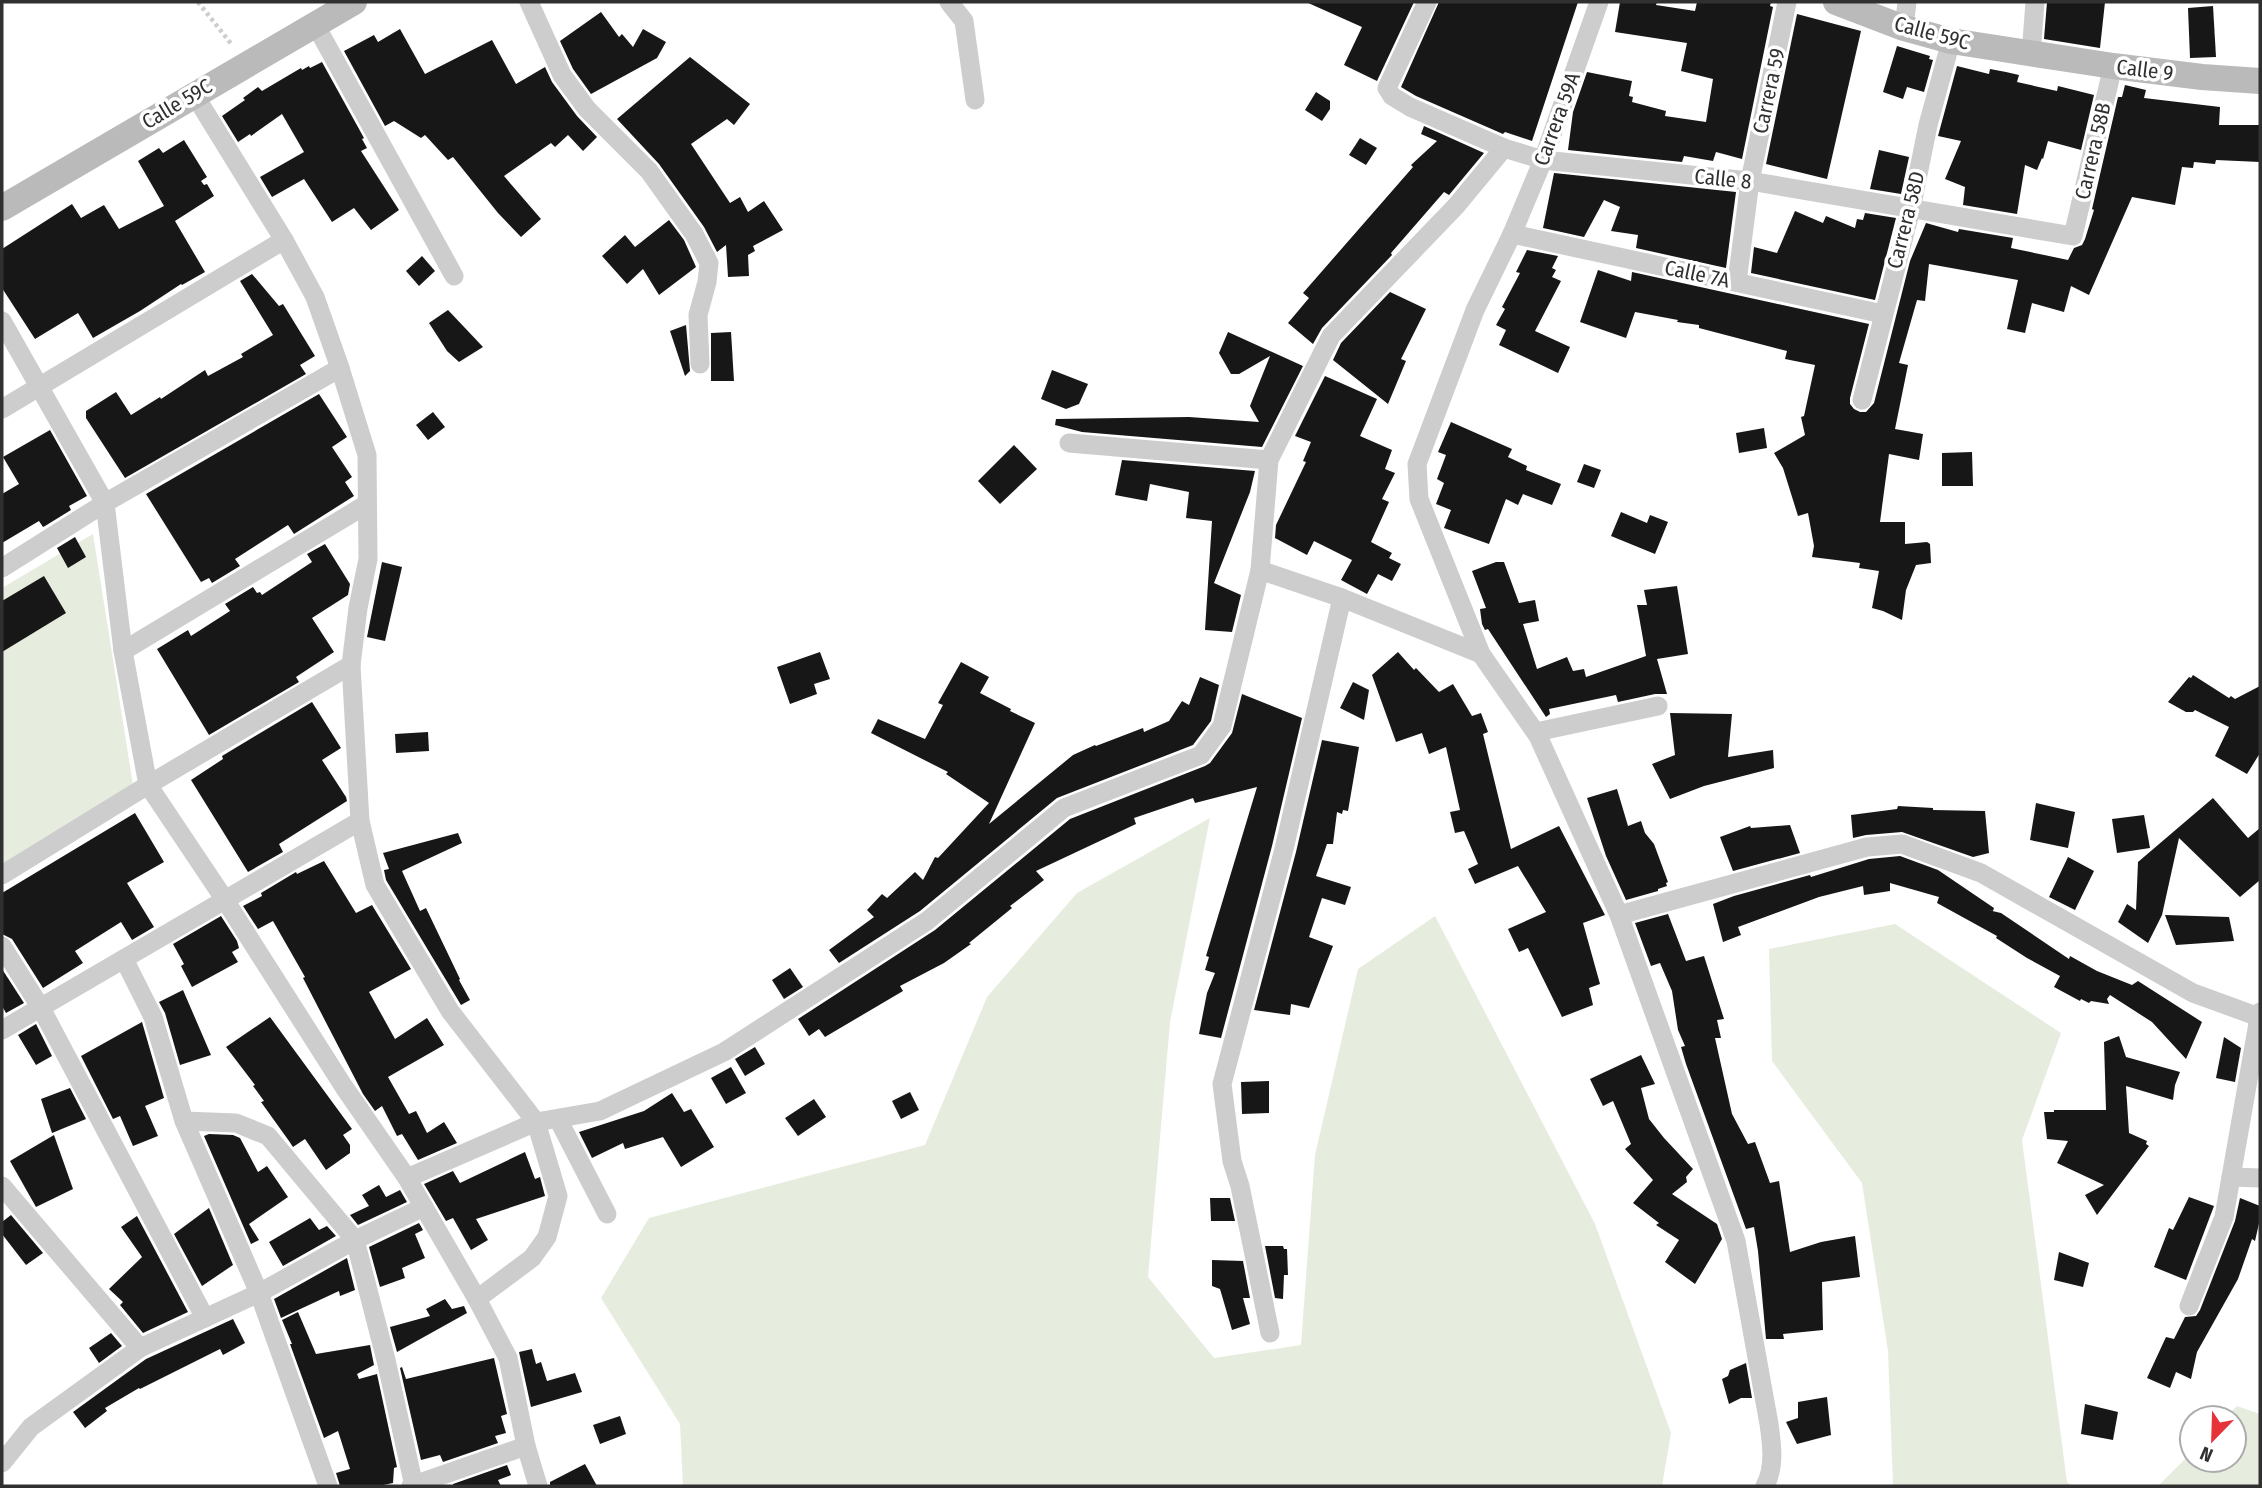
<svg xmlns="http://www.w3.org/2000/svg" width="2262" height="1488" font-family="'Fira Sans Condensed',sans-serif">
<rect width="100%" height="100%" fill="#fff"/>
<g fill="#e6edde">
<path d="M93 534 133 785 2 865V588Z"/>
<path d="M1210 818 1170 1022 1148 1277 1214 1358 1301 1345 1315 1155 1358 969 1435 916 1595 1224 1671 1433 1662 1486H683L680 1424 601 1298 649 1218 925 1145 987 997 1077 893Z"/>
<path d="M1895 924 2061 1033 2022 1140 2067 1482 2073 1486H1893L1888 1351 1862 1183 1772 1061 1769 949Z"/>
<path d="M2237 1406 2260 1414V1486H2158L2192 1452V1460H2234V1418H2225Z"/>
</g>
<g fill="#171717">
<path d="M1306 2H1414L1377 81 1344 65 1362 27Z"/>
<path d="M1439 2H1578L1532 141 1505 132 1503 134 1416 96 1401 87Z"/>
<path d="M1620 2H1657L1656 5 1695 11 1697 2H1771L1770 6 1773 7 1742 159 1716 152 1713 161 1684 156 1682 162 1568 150 1573 112 1587 72 1632 81 1629 96 1633 97 1632 102 1666 111 1665 116 1706 122 1713 79 1681 71 1687 43 1615 32Z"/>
<path d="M2047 2H2105L2100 48 2044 39Z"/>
<path d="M2213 6 2216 57 2190 58 2188 8Z"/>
<path d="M601 12 619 37 622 34 633 47 643 29 666 42 657 58 591 94 573 69 560 41Z"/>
<path d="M1797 14 1861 31 1827 179 1766 164Z"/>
<path d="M400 29 425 74 492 40 516 84 545 67 552 82 577 116 597 137 583 151 568 135 555 147 551 143 504 176 541 219 521 237 498 213 453 157 448 160 425 135 421 138 394 121 385 126 344 51 374 35 378 42Z"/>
<path d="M1897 46 1930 56 1929 59 1933 60 1924 92 1907 87 1903 99 1883 92Z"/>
<path d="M690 57 750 104 734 125 727 119 691 144 730 203 740 197 748 212 764 201 783 230 753 246 755 251 748 255 749 276 728 277 726 245 717 252 704 227 659 164 617 119Z"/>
<path d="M322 62 364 138 362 139 367 148 361 151 399 210 371 230 354 208 332 222 304 179 272 197 260 177 304 152 282 114 251 136 250 134 238 142 222 116 245 100 243 98 258 87 262 91 301 68 302 70 309 66 310 68Z"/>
<path d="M1957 66 1989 74 1990 69 2006 72 2019 75 2017 82 2057 91 2058 86 2094 95 2081 150 2048 141 2043 159 2042 158 2037 170 2025 165 2017 214 1963 205 1965 187 1945 179 1961 141 1938 136Z"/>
<path d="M2125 85 2146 90 2144 98 2220 107 2219 125H2260V162L2216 160 2215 164 2194 162 2193 168 2182 167 2175 205 2132 197 2089 295 2071 286 2064 312 2032 303 2025 333 2007 329 2018 280 1929 264 1925 301 1917 300 1899 363 1908 365 1895 429 1923 434 1919 460 1889 454 1880 522H1905V544L1927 542 1930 544 1931 563 1916 565 1906 590 1902 620 1883 611 1872 608 1879 571 1859 568 1860 563 1812 557 1814 546 1808 513 1798 516 1783 468 1774 453 1805 435 1801 417 1804 416 1815 365 1785 359 1787 351 1699 328V325L1677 322 1678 320 1635 312 1626 338 1580 322 1598 270 1631 281 1632 272 1869 324 1850 398V404L1854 409 1860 412H1866L1874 403 1910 261 1926 223 1958 232 1959 229 2013 238 2011 248 2068 260 2074 248 2082 245 2085 239 2094 210 2092 209 2118 97H2122Z"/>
<path d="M1316 92 1330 101V109L1322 121 1305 110Z"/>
<path d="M1424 126 1484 153 1449 195 1444 192 1391 253 1392 255 1322 328 1313 344 1288 323 1309 298 1303 293 1413 167 1411 165 1437 141 1421 134Z"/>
<path d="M1360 138 1377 148 1366 165 1349 155Z"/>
<path d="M184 140 207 177 201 181 204 185 207 184 214 196 175 221 205 272 182 285 181 284 140 311 93 338 78 313 35 339 2 288V249L72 204 81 218 104 205 119 229 164 206 138 161 159 148 163 153Z"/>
<path d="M1879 150 1909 157 1901 194 1870 189Z"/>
<path d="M1554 173 1736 192 1726 268 1636 248 1638 235 1611 231 1620 207 1604 200 1584 237 1543 228Z"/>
<path d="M1795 211 1823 223 1826 216 1855 228 1857 219 1863 220 1865 213 1896 218 1875 300 1751 273 1754 247 1777 253Z"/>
<path d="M669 220 684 240 696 267 659 295 643 269 627 284 602 256 625 235 635 247Z"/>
<path d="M1527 250 1558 256 1552 268 1556 270 1552 277 1561 281 1535 331 1570 347 1558 373 1499 345 1506 330 1496 325 1505 309 1502 307 1520 273 1516 272Z"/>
<path d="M422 256 435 271 419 286 406 271Z"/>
<path d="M252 274 279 306 283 304 315 356 300 365 306 374 125 478 86 418V411L116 392 131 415 160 397 161 399 205 370 208 376 243 357 241 354 273 335 240 281Z"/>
<path d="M1390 292 1426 309 1401 359 1406 361 1388 404 1333 360 1341 343Z"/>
<path d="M448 310 483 347 459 362 447 351 429 323Z"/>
<path d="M686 325 690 371 685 376 670 331Z"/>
<path d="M731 332 734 381H711V333Z"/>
<path d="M1228 332 1303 366 1262 447 1082 432 1055 425 1056 419 1189 417 1259 422 1250 406 1270 356 1239 374H1231L1219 353Z"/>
<path d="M1052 370 1088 384 1079 404 1066 409 1041 399Z"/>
<path d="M1325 376 1377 399 1360 436 1392 450 1385 469 1395 473 1382 499 1389 502 1371 542 1392 553 1389 558 1401 564 1392 581 1378 574 1367 594 1341 580 1352 560 1314 541 1307 555 1275 538 1276 525 1306 462 1303 461 1311 442 1295 436Z"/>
<path d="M319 394 347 437 332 447 352 477 345 482 354 496 294 534 288 525 235 559 240 566 212 583 209 578 201 582 146 494Z"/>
<path d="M433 412 445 427 428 440 416 425Z"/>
<path d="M1451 422 1512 449 1508 457 1527 466 1526 470 1561 484 1552 505 1523 494 1518 505 1506 499 1489 544 1444 528 1451 510 1436 504 1444 483 1437 479 1446 455 1438 452Z"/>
<path d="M1764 428 1767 448 1739 453 1736 433Z"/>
<path d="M50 430 87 496 69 506 71 510 45 526 43 527 39 521 2 543V494L19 484 3 457Z"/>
<path d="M1014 445 1037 469 1000 504 978 481Z"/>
<path d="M1972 452 1973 486H1942V453Z"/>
<path d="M1122 460 1255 471 1250 492 1214 583 1241 595 1232 632 1205 630 1212 521 1186 518 1189 492 1150 484 1147 501 1115 495Z"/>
<path d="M1584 464 1601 470 1594 488 1577 482Z"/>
<path d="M1621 512 1647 523 1650 515 1668 522 1655 554 1611 536Z"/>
<path d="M75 537 86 557 68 568 57 548Z"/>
<path d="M325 544 350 584 348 595 312 618 334 652 296 677 299 682 209 735 157 649 188 630 191 636 230 611 225 604 253 587 257 593 260 592 262 595 312 562 307 554Z"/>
<path d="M382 562 402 567 385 641 367 637Z"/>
<path d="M1496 562H1504L1519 603 1535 600 1539 621 1523 624 1537 669 1567 657 1573 671 1584 669 1586 677 1646 656 1637 605H1647L1644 590 1677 586 1688 654 1657 659 1667 694H1655L1618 702 1616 695 1549 709 1550 714 1546 717 1488 629 1485 630 1482 624 1480 609 1486 608 1472 571Z"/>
<path d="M44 576 66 613 2 652V601Z"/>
<path d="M820 652 830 679 814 684 817 694 790 704 777 667Z"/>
<path d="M1398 652 1414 670 1416 668 1439 692 1453 684 1472 716 1481 713 1488 732 1483 734 1511 849 1559 826 1605 915 1583 923 1600 984 1589 988 1593 1005 1562 1017 1528 948 1519 952 1508 929 1546 912 1518 866 1475 884 1468 869 1478 864 1464 831 1455 833 1450 812 1460 810 1446 747 1429 754 1422 733 1396 742 1372 675Z"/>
<path d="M961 662 989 677 980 693 1011 709 1010 711 1035 723 989 824 1073 755 1095 745 1096 746 1143 728 1144 732 1169 721 1182 701 1189 705 1200 677 1219 685 1211 721 1193 745 1057 798 920 911 839 963 829 950 874 917 867 910 882 894 887 898 915 872 923 880 935 857 938 858 989 803 946 774 948 772 871 733 878 719 925 739 943 705 938 703Z"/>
<path d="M2193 675 2229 698 2231 696 2235 699 2260 686V753L2247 774 2215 756 2229 727 2195 710 2193 712H2186L2168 702 2189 677 2191 678Z"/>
<path d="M1353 682 1369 690 1364 720 1340 708Z"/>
<path d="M1242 694 1302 718 1272 846 1221 1038 1199 1034 1207 993 1215 973 1205 970 1209 957 1206 956 1257 787 1195 803 1193 798 1134 818 1136 824 1036 871 1044 880 1010 906 1012 908 969 943 971 944 944 963 900 986 903 991 825 1037 819 1029 809 1036 798 1019 935 930 1070 819 1205 766 1210 763 1232 733Z"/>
<path d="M312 702 341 748 322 760 346 797 347 801 279 844 283 852 248 872 191 780 223 759 222 756Z"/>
<path d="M1670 713 1732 714 1728 757 1773 750 1774 768 1704 786 1670 799 1652 764 1675 755Z"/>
<path d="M428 732 429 751 396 753 395 734Z"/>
<path d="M1322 740 1359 747 1348 811 1343 810 1342 814 1337 812 1333 844H1327L1316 876 1351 887 1345 905 1322 898 1309 937 1333 946 1309 1008 1291 1004 1290 1015 1254 1010 1296 852Z"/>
<path d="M1617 789 1628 826 1641 821 1645 833 1654 844 1668 882 1666 883 1667 886 1658 889V891L1626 900 1606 856 1587 798Z"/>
<path d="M2213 798 2248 838 2260 828V880L2240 897 2179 838 2162 915 2148 943 2118 922 2127 904 2136 910 2138 862Z"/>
<path d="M2036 803 2075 812 2068 848 2030 840Z"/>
<path d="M1898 806 1933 808V810L1985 811 1989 853 1973 857 1902 832 1866 835 1853 838 1851 815 1897 809Z"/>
<path d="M135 813 164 862 127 883 154 927 132 940 121 922 75 951 83 963 43 988 12 939 2 934V893Z"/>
<path d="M2144 815 2150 848 2117 853 2112 819Z"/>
<path d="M1790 825 1800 853 1733 871 1720 837 1750 826 1751 828Z"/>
<path d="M458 833 462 843 402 871 420 911 426 908 460 979 459 980 470 1000 461 1005 386 880 384 870 389 869 383 853Z"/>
<path d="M1900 856 1938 870 1994 908 1993 911 1988 910 2001 913 2069 959 2070 956 2097 971 2132 985 2138 981 2202 1022 2186 1059 2152 1022 2110 995 2107 999 2109 1004 2091 1001 2089 1003 2081 999 2080 1001 2054 987 2060 976 2027 958 1996 938 1997 936 1937 903 1939 897 1890 883V891L1864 895 1863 886 1819 897 1738 927 1741 935 1723 942 1713 904 1734 896 1810 875 1811 877 1869 859Z"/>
<path d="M2068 857 2094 871 2075 910 2049 897Z"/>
<path d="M324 861 356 913 372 905 411 969 369 992 395 1039 427 1018 444 1045 388 1077 409 1114 416 1111 427 1133 444 1122 457 1143 418 1160 402 1134 397 1136 382 1106 375 1111 363 1094 303 978 305 977 273 921 258 929 243 906 262 896 261 893 296 872 297 874Z"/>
<path d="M1668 914 1686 961 1704 956 1724 1019 1717 1020 1721 1038H1715L1732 1114 1748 1144 1755 1142 1770 1183 1779 1181 1790 1252 1821 1242 1855 1236 1860 1277 1822 1282 1823 1330 1783 1334 1784 1339H1766L1758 1251 1754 1227 1746 1229 1686 1064 1681 1047 1685 1046 1678 1030 1672 991 1660 963 1651 966 1635 923Z"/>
<path d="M2165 915 2229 917 2234 941 2176 945Z"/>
<path d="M221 916 237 941 239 948 232 952 238 962 192 987 181 966 184 964 173 944Z"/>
<path d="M790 968 803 987 784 999 772 980Z"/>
<path d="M2 969 24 1003 6 1013 2 1006Z"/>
<path d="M183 990 211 1055 180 1065 165 1013 159 1002Z"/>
<path d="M270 1017 352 1129 343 1135 350 1145V1153L326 1170 305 1139 293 1147 289 1141 261 1102 264 1101 253 1086 255 1085 226 1047Z"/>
<path d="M142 1022 164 1098 145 1106 158 1136 133 1146 120 1116 113 1119 81 1056Z"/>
<path d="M36 1024 52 1056 36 1065 18 1035Z"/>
<path d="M2119 1036 2126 1057 2180 1072 2175 1085 2173 1100 2126 1086 2129 1133 2147 1141 2146 1144 2149 1146 2097 1215 2085 1195 2104 1185 2057 1163 2068 1141 2047 1139 2044 1112H2054V1110H2106L2104 1042Z"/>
<path d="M2224 1037 2241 1048 2235 1082 2216 1078Z"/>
<path d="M755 1047 765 1064 745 1076 735 1059Z"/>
<path d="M1641 1055 1655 1084 1641 1088 1649 1119 1664 1138 1693 1169 1686 1177 1687 1182 1672 1194 1717 1224 1722 1239 1695 1284 1665 1262 1679 1240 1656 1225 1659 1223 1633 1203 1653 1180 1625 1149 1631 1144 1613 1101 1603 1106 1590 1079Z"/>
<path d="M731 1067 746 1093 726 1104 711 1078Z"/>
<path d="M1269 1081V1113L1242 1114 1241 1082Z"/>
<path d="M70 1088 86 1119 52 1133 41 1099Z"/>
<path d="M910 1092 919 1110 901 1119 892 1101Z"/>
<path d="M672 1093 684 1112 691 1109 714 1147 681 1167 663 1137 625 1149 623 1143 592 1158 579 1132 644 1111Z"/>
<path d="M814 1099 826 1117 798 1136 785 1118Z"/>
<path d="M209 1134 233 1135 240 1138 258 1172 267 1166 288 1197 249 1224 259 1240 251 1244 204 1136Z"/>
<path d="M54 1135 73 1189 36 1207 10 1161Z"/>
<path d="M525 1152 535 1179 540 1177 545 1196 476 1219 488 1240 471 1250 453 1218 446 1221 424 1184 453 1171 460 1183Z"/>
<path d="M379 1185 386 1197 400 1190 407 1202 358 1225 350 1215 369 1206 362 1195Z"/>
<path d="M2189 1197 2214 1206 2186 1280 2154 1267 2169 1228 2173 1230Z"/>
<path d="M1210 1198H1230L1235 1221H1211Z"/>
<path d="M2240 1198 2260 1206V1219L2255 1241 2252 1239 2238 1279 2197 1352 2191 1379 2176 1372 2170 1388 2147 1378 2166 1337 2174 1339 2185 1317 2196 1316 2200 1310 2235 1221Z"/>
<path d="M209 1208 233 1265 202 1286 174 1234Z"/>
<path d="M11 1215 43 1253 26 1265 2 1234V1222Z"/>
<path d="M137 1216 188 1312 143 1333 120 1305 123 1302 109 1289 142 1257 121 1227Z"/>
<path d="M310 1218 319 1230 327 1226 336 1236 283 1266 269 1242Z"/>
<path d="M419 1223 423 1230 415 1234 425 1258 402 1268 405 1278 380 1287 369 1247Z"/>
<path d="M1265 1246H1283L1284 1249H1287L1288 1275H1284L1283 1299 1275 1298Z"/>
<path d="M2059 1252 2089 1263 2083 1287 2054 1280Z"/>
<path d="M347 1258 355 1290 340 1296 339 1291 281 1318 274 1299Z"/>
<path d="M1212 1260 1243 1261 1250 1298H1243L1250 1324 1232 1330 1220 1289 1212 1286Z"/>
<path d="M445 1299 452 1309 464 1306 467 1313 397 1352 390 1327 430 1316 426 1309Z"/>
<path d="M298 1312 316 1354 370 1345 374 1365 357 1374 359 1379 377 1374 397 1467 394 1468 393 1483 379 1486H340L336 1473 350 1469 338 1431 324 1438 290 1344H292L282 1320Z"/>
<path d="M233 1319 245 1343 223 1355 220 1349 140 1389 139 1388 105 1408 107 1411 85 1428 73 1412 146 1359Z"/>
<path d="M111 1333 122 1346 99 1363 89 1348Z"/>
<path d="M532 1349 536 1364 541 1362 547 1381 575 1373 582 1392 531 1407 519 1352Z"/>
<path d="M494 1358 507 1414 501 1416 506 1433 495 1436 498 1443 443 1462 440 1455 421 1460 400 1368 402 1367 406 1379Z"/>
<path d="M1746 1363 1752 1398H1741L1729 1404 1722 1379 1728 1376 1730 1370Z"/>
<path d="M1827 1397 1831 1435 1797 1444 1786 1422 1798 1418V1402Z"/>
<path d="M2085 1404 2118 1412 2113 1440 2081 1434Z"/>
<path d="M620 1416 626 1434 600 1444 593 1425Z"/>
<path d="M585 1464 597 1486H550V1482Z"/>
<path d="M507 1465 511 1475 498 1480 501 1486H453V1484Z"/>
</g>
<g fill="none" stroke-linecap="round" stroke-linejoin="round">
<path stroke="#cdcdcd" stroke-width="4.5" stroke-dasharray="3.5 3.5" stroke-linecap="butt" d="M198 2 232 45"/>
<g stroke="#cdcdcd" stroke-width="19">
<path d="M529 2 562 75 587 109 649 171 694 234 709 263 707 282 698 315 700 364"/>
<path d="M949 2 964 21 975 100"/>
<path d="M1427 2 1387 88 1392 96 1410 107 1504 148 1543 160 1750 181 2073 236 2113 66"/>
<path d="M1599 2 1543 160 1512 234 1475 310 1417 464 1419 499 1481 654 1538 736 1619 915 1736 1241 1769 1424C1772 1445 1775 1467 1765 1486"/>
<path d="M315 24 454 276"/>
<path d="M1904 28 1907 2"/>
<path d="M2031 54 2035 2"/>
<path d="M194 94 284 240 315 297 340 368 367 455 368 559 358 608 351 665 360 821 375 885 450 1011 536 1122 558 1196 547 1237 532 1258 477 1299"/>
<path d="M1512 234 1883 314"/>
<path d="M1737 282 1750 181 1787 2"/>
<path d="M2 321 105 503 123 651 148 785 225 900 344 1087 407 1178 477 1299 508 1358 526 1446 538 1486"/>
<path d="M1862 400 1911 209 1928 125 1951 41"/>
<path d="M2 409 284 240"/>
<path d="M1069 443 1269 460"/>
<path d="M2 568 105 503 340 368"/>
<path d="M1260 570 1342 598 1481 654"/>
<path d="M123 651 367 504"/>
<path d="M1536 732 1658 706"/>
<path d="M2 875 148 785 351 665"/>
<path d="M1619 915 1867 847 1902 844 1981 873 2193 993 2259 1017"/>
<path d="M2 946 41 1008 205 1318"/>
<path d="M124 959 153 1017 184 1121 259 1293 328 1486"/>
<path d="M2 1030 360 821"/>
<path d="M558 1119 607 1214"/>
<path d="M184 1121 236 1123 268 1136 355 1240 386 1360 414 1486"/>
<path d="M2231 1177 2260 1178"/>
<path d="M407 1178 536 1122 600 1111 724 1052 927 921 1064 808 1201 755 1222 726 1260 570 1269 460 1331 336 1456 206 1504 148"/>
<path d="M2 1186 140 1348"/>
<path d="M2189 1306 2224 1217 2260 1012"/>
<path d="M1270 1333 1240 1186 1232 1161 1222 1084 1284 849 1342 598"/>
<path d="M2 1463 31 1427 140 1348 259 1293 355 1240 424 1207"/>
<path d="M411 1486 526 1446"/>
</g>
<g stroke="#bababa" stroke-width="26">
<path d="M1836 2 1904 28 1951 41 2113 66 2202 77 2260 81"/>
<path d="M2 208 354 2"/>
</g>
</g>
<g text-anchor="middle" stroke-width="7" stroke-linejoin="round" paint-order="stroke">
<g font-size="21" fill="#303030" stroke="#fff">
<text transform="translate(1932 33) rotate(15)" y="7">Calle 59C</text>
<text transform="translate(2145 70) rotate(7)" y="7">Calle 9</text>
<text transform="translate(1769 91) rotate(-78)" y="7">Carrera 59</text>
<text transform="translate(177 104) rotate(-31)" y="7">Calle 59C</text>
<text transform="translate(1557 119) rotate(-70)" y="7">Carrera 59A</text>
<text transform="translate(2093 151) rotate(-77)" y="7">Carrera 58B</text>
<text transform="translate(1723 179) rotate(6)" y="7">Calle 8</text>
<text transform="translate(1906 220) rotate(-76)" y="7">Carrera 58D</text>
<text transform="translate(1697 274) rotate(12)" y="7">Calle 7A</text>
</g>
</g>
<rect width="2262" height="1488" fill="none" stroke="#303030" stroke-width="7"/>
<g transform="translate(2213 1439) rotate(203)"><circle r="33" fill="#ffffff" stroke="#acacac" stroke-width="2"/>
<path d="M0-5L12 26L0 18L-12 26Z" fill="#e6333a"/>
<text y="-10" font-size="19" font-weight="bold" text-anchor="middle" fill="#303030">N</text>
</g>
</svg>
